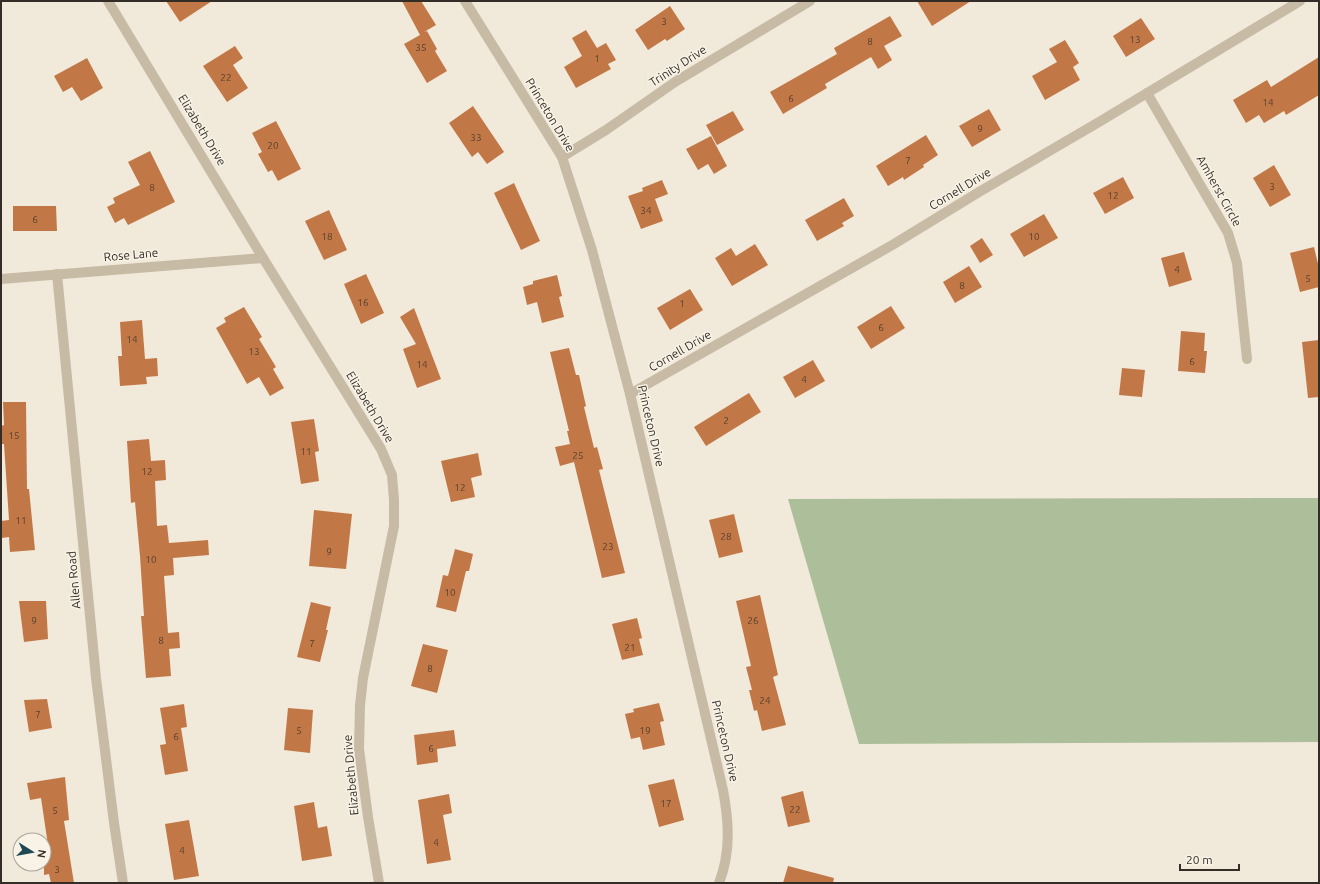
<svg xmlns="http://www.w3.org/2000/svg" width="1320" height="884" font-family="Ubuntu,sans-serif">
<rect width="100%" height="100%" fill="#f1e9da"/>
<path fill="#adbf9a" d="M1319 498V742L859 744 788 499Z"/>
<g fill="#c27846">
<path d="M166 1H212L180 22Z"/>
<path d="M402 1H421L436 25 424 32 427 31 437 49 435 51 447 71 427 83 404 44 420 35Z"/>
<path d="M917 1H971L932 26Z"/>
<path d="M670 6 685 29 667 41 665 39 648 50 635 30Z"/>
<path d="M890 16 902 36 884 46 892 60 878 69 871 57 825 84 827 88 783 114 770 92 837 54 834 48Z"/>
<path d="M1141 18 1155 39 1126 57 1113 36Z"/>
<path d="M586 30 597 48 606 43 616 60 608 64 611 69 576 88 564 67 582 56 572 38Z"/>
<path d="M1065 40 1079 63 1073 67 1080 80 1045 100 1032 76 1057 62 1049 49Z"/>
<path d="M235 46 243 58 233 65 248 88 227 102 203 66Z"/>
<path d="M1319 57V95L1286 115 1284 111 1264 123 1259 115 1246 123 1233 100 1267 80 1271 87Z"/>
<path d="M87 58 103 88 81 101 72 87 63 92 54 76Z"/>
<path d="M473 106 504 152 487 164 478 152 472 157 449 123Z"/>
<path d="M989 109 1001 130 972 147 959 126Z"/>
<path d="M733 111 744 130 717 145 706 125Z"/>
<path d="M276 121 301 169 278 181 272 170 268 172 258 154 262 152 252 133Z"/>
<path d="M926 135 938 155 923 165 924 167 904 180 903 177 888 186 876 166Z"/>
<path d="M711 136 727 166 714 174 708 164 698 170 686 149Z"/>
<path d="M150 151 175 202 128 225 124 218 115 223 107 207 115 203 113 198 140 185 128 162Z"/>
<path d="M1274 165 1291 195 1270 207 1253 178Z"/>
<path d="M1123 177 1134 198 1105 214 1093 193Z"/>
<path d="M662 180 668 194 655 199 663 221 641 229 628 196 643 191 642 188Z"/>
<path d="M514 183 540 241 521 250 494 193Z"/>
<path d="M844 198 854 216 842 223 844 226 817 241 805 220Z"/>
<path d="M13 206H56L57 231H13Z"/>
<path d="M329 210 347 250 324 260 305 221Z"/>
<path d="M1044 214 1058 238 1024 257 1010 234Z"/>
<path d="M982 238 993 255 980 263 970 246Z"/>
<path d="M755 244 768 265 732 286 715 258 731 248 736 256Z"/>
<path d="M1314 247 1319 268V287L1300 292 1290 253Z"/>
<path d="M1184 252 1192 280 1169 287 1161 258Z"/>
<path d="M969 266 982 287 955 303 943 282Z"/>
<path d="M366 274 384 313 361 324 344 284Z"/>
<path d="M557 275 562 296 559 297 564 317 542 323 537 302 527 305 523 287 533 284V281Z"/>
<path d="M690 289 703 310 670 330 657 308Z"/>
<path d="M891 306 905 328 871 349 857 327Z"/>
<path d="M244 307 262 337 259 339 276 367 273 369 284 388 270 396 259 377 247 384 216 328 226 322 224 318Z"/>
<path d="M414 308 441 379 417 388 403 349 416 344 400 317Z"/>
<path d="M142 320 145 359 157 358 158 376 146 377 147 384 120 386 118 356H122L120 322Z"/>
<path d="M1181 331 1205 333 1204 351H1207L1205 373 1178 371Z"/>
<path d="M1319 340V397L1308 398 1302 342Z"/>
<path d="M569 348 576 375H579L586 406 584 407 594 448 597 447 603 469 599 470 603 486 625 573 602 578 574 462 560 466 555 447 570 444 567 431H569L550 352Z"/>
<path d="M813 360 825 381 795 398 783 377Z"/>
<path d="M1122 368 1145 370 1142 397 1119 395Z"/>
<path d="M749 393 761 412 706 446 694 427Z"/>
<path d="M3 402H26L27 489H29L35 550 10 552 9 537 2 538 1 521 9 520 4 444H1V426L4 425Z"/>
<path d="M314 419 319 451 315 452 319 481 301 484 291 422Z"/>
<path d="M149 439 151 461 165 460 166 480 155 481 157 526 167 525 169 543 208 540 209 555 173 558 174 575 164 576 168 633 179 632 180 648 169 649 171 676 146 678 141 616H144L140 556 135 502 131 503 127 441Z"/>
<path d="M478 453 482 475 471 478 475 497 451 502 441 461Z"/>
<path d="M314 510 352 514 346 569 309 566Z"/>
<path d="M734 514 743 552 719 558 709 520Z"/>
<path d="M455 549 473 554 469 571H466L456 612 436 607 443 575 448 576Z"/>
<path d="M760 595 778 675 773 677 786 725 762 731 757 710 754 711 749 690H752L746 667 751 666 736 601Z"/>
<path d="M19 601H46L48 639 24 642Z"/>
<path d="M311 602 331 607 326 630H328L320 662 297 657Z"/>
<path d="M637 618 642 638 639 639 643 655 622 660 612 624Z"/>
<path d="M423 644 448 650 437 693 411 686Z"/>
<path d="M47 699 52 728 29 732 24 700Z"/>
<path d="M659 703 664 721 660 722 665 745 643 750 640 737 631 739 625 714 634 712 633 709Z"/>
<path d="M184 704 187 727 181 728 188 771 165 775 160 745 166 744 160 708Z"/>
<path d="M288 708 313 710 310 753 284 750Z"/>
<path d="M454 730 456 746 437 749 438 762 417 765 414 735Z"/>
<path d="M65 777 69 820 64 821 74 883H51L49 874 44 875V852H49L41 798 30 800 27 783Z"/>
<path d="M674 779 684 820 659 827 648 785Z"/>
<path d="M803 791 810 822 788 827 781 797Z"/>
<path d="M449 794 452 813 443 815 451 860 427 864 418 800Z"/>
<path d="M314 802 318 828 327 826 332 856 302 861 294 806Z"/>
<path d="M189 820 199 876 174 880 165 824Z"/>
<path d="M788 866 834 878 833 883H783Z"/>
</g>
<g fill="none" stroke-linecap="round" stroke-linejoin="round">
<g stroke="#c8bba6" stroke-width="10">
<path d="M108 1 263 258 381 449 392 475 394 500V526L363 678 360 705 359 749 368 817 379 883"/>
<path d="M465 1 562 157 592 250 630 394 723 790C729 822 731 852 719 883"/>
<path d="M1147 93 1228 233 1237 263 1247 359"/>
<path d="M562 157 606 130 675 82 810 1"/>
<path d="M57 274 96 678 114 823 123 883"/>
<path d="M1 279 263 258"/>
<path d="M630 394 894 244 979 192 1099 122 1300 1"/>
</g>
</g>
<g text-anchor="middle" stroke-width="3" stroke-linejoin="round" paint-order="stroke">
<g font-size="10" fill="#58402f">
<text x="664" y="25">3</text>
<text x="1135" y="43">13</text>
<text x="870" y="45">8</text>
<text x="421" y="51">35</text>
<text x="597" y="62">1</text>
<text x="226" y="81">22</text>
<text x="791" y="102">6</text>
<text x="1268" y="106">14</text>
<text x="980" y="132">9</text>
<text x="476" y="141">33</text>
<text x="273" y="149">20</text>
<text x="908" y="164">7</text>
<text x="1272" y="190">3</text>
<text x="152" y="191">8</text>
<text x="1113" y="199">12</text>
<text x="646" y="214">34</text>
<text x="35" y="223">6</text>
<text x="327" y="240">18</text>
<text x="1034" y="240">10</text>
<text x="1177" y="273">4</text>
<text x="1308" y="282">5</text>
<text x="962" y="289">8</text>
<text x="363" y="306">16</text>
<text x="682" y="307">1</text>
<text x="881" y="331">6</text>
<text x="132" y="343">14</text>
<text x="254" y="355">13</text>
<text x="1192" y="365">6</text>
<text x="422" y="368">14</text>
<text x="804" y="383">4</text>
<text x="726" y="424">2</text>
<text x="14" y="439">15</text>
<text x="306" y="455">11</text>
<text x="578" y="459">25</text>
<text x="147" y="475">12</text>
<text x="460" y="491">12</text>
<text x="21" y="524">11</text>
<text x="726" y="540">28</text>
<text x="608" y="550">23</text>
<text x="329" y="555">9</text>
<text x="151" y="563">10</text>
<text x="450" y="596">10</text>
<text x="34" y="624">9</text>
<text x="753" y="624">26</text>
<text x="161" y="644">8</text>
<text x="312" y="647">7</text>
<text x="630" y="651">21</text>
<text x="430" y="672">8</text>
<text x="765" y="704">24</text>
<text x="38" y="718">7</text>
<text x="299" y="734">5</text>
<text x="645" y="734">19</text>
<text x="176" y="740">6</text>
<text x="431" y="752">6</text>
<text x="666" y="807">17</text>
<text x="795" y="813">22</text>
<text x="55" y="814">5</text>
<text x="436" y="846">4</text>
<text x="182" y="854">4</text>
<text x="57" y="873">3</text>
</g>
<g font-size="12" fill="#342d27" stroke="#f8f3e6">
<text transform="translate(678 66) rotate(-33)" y="4">Trinity Drive</text>
<text transform="translate(550 115) rotate(59)" y="4">Princeton Drive</text>
<text transform="translate(202 130) rotate(59)" y="4">Elizabeth Drive</text>
<text transform="translate(960 189) rotate(-31)" y="4">Cornell Drive</text>
<text transform="translate(1219 191) rotate(61)" y="4">Amherst Circle</text>
<text transform="translate(131 255) rotate(-5)" y="4">Rose Lane</text>
<text transform="translate(680 351) rotate(-30)" y="4">Cornell Drive</text>
<text transform="translate(370 407) rotate(59)" y="4">Elizabeth Drive</text>
<text transform="translate(651 426) rotate(77)" y="4">Princeton Drive</text>
<text transform="translate(74 580) rotate(-95)" y="4">Allen Road</text>
<text transform="translate(725 741) rotate(77)" y="4">Princeton Drive</text>
<text transform="translate(351 775) rotate(-95)" y="4">Elizabeth Drive</text>
</g>
</g>
<rect width="1320" height="884" fill="none" stroke="#342d27" stroke-width="4"/>
<g transform="translate(32 852) rotate(101)"><circle r="19" fill="#f8f3e6" stroke="#aaa49a"/>
<path d="M0-3L7 15L0 10L-7 15Z" fill="#1e4854"/>
<text y="-6" font-size="11" font-weight="bold" text-anchor="middle" fill="#342d27">N</text>
</g>
<path d="M1180 864v6h59v-6" fill="none" stroke="#342d27" stroke-width="2"/>
<text x="1186" y="864" font-size="12" fill="#342d27" stroke="#f8f3e6" stroke-width="3" paint-order="stroke">20 m</text>
</svg>
